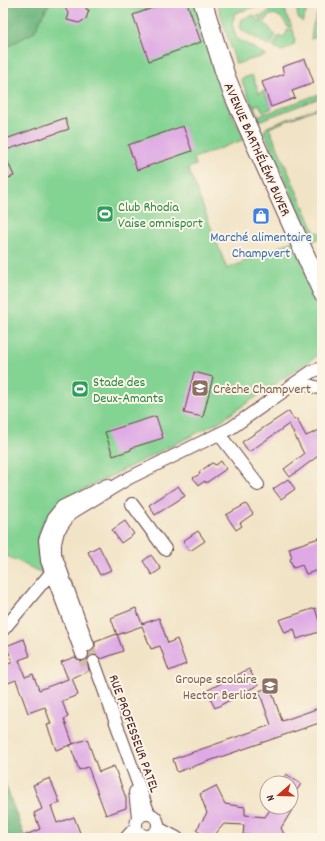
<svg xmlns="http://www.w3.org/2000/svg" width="325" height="841" font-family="Dekko,sans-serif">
<rect width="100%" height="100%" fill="#fcf5e5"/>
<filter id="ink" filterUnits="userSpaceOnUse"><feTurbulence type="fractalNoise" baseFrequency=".025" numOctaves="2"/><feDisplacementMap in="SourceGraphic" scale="8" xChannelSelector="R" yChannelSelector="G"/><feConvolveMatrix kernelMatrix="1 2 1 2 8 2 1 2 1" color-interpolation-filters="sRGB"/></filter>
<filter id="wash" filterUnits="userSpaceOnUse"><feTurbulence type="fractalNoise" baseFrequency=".012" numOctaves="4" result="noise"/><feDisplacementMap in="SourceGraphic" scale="16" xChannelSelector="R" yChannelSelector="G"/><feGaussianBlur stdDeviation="0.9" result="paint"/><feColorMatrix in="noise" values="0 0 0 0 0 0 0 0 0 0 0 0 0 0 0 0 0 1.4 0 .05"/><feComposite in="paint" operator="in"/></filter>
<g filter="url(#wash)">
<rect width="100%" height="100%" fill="#f1e3c6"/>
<g fill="#83d393" stroke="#66795f">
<path d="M49 3H197L225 96 224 99 245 139 194 158 196 165 188 168 227 269 293 241 317 296 322 316V348L317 356 308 362 217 423 61 501C47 513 36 531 39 551 40 558 43 566 42 573L3 554V49L34 32Z"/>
<path d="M217 3H263L261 5 235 13 232 24 236 38 266 55 236 64Z"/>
<path d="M272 3H285L286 14 292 27H288L283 19 275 14 268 16 266 21 261 20 257 16C266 16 270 11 272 3Z"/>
<path d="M296 3H310L302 22 298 17Z"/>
<path d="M322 3V35L311 39 313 25Z"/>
<path d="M254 15C257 22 262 21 267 25 270 28 271 32 276 35L270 46 243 31 240 27 242 19Z"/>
<path d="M288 29 293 30 295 39 294 45 283 51 273 47 278 37 285 36Z"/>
<path d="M252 75 259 93 264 91 272 108 263 112 259 104 254 106 258 114H256L241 79Z"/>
<path d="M322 93V97L259 121 257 117Z"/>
<path d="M322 106 269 128 315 233 319 232 322 237 313 241 264 131 267 127Z"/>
</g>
<g fill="#6ab57d" stroke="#5a6a54">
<path d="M3 3H49L34 32 3 49Z"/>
<path d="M3 778 25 838H3Z"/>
</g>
<g id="blocks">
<g fill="#dea9e5">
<path d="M72 3H87L86 9 89 10 86 19 79 23 67 20 69 14 66 10V7Z"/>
<path d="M166 3H187L201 42 149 61 133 15Z"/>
<path d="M305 59 314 83 292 91 295 98 271 107 262 82 284 74 282 67Z"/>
<path d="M65 118 69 129 3 151V140Z"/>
<path d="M183 126 192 151 137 170 128 145Z"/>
<path d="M3 151 14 176 3 180Z"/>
<path d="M194 372 213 377 203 417 184 413Z"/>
<path d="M289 411 294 420 297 419 306 436 322 429V453L290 477 284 469 304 454 289 424 249 452 242 442Z"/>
<path d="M156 416 163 438 131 448V450L113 456 105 432Z"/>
<path d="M221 461 226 469 206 483 205 481 199 485 193 478 200 474 199 472 212 463 216 465Z"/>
<path d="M288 479 295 489 281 499 273 489Z"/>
<path d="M178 486 185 496 155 515 149 505Z"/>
<path d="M246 504 253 514 240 523 242 526 236 530 226 515Z"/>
<path d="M125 521 134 534 121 543 112 530Z"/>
<path d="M198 531 205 541 190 551 183 541Z"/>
<path d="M322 537V569L306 574 302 565 293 568 290 559 292 558 289 548Z"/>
<path d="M99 546 111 570 100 575 88 552Z"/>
<path d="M151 555 161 569 152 575 143 561Z"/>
<path d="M136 608 142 624 159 618 168 643 177 639 186 664 169 671 160 646 151 649 142 626 117 635 111 618Z"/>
<path d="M315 608 322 631 297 639 294 629 285 633 279 620Z"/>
<path d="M117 634 123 651 101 659 96 655 89 657V652L95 647V642Z"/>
<path d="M24 639 30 656 19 660 25 677 33 674 39 690 68 679 61 662 75 657 80 661 87 659 89 671 72 678 78 695 62 701 68 717 64 719 73 744 56 750 47 725 51 724 45 707 28 713 16 680 8 683 3 666 13 662 6 646Z"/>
<path d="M249 669 258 685 215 708 206 691Z"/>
<path d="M270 687 282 721 322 707V722L177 772 173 759 271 725 259 691Z"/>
<path d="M87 739 99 772 114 766 126 798V808L106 815 88 767 79 770 70 745Z"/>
<path d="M286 774 301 784 291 799V783H280Z"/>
<path d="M50 778 60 803 51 806 57 823 74 817 82 838H19L40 829 34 813 42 809 33 785Z"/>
<path d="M216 786 225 804 245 807V815L265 817 272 807H287L292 810 281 828 286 838H264L263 836 243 835 244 825 224 824 212 838H208L196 830 207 813 200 794Z"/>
</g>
</g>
</g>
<g filter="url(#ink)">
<use href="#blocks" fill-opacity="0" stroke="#633c42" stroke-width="1"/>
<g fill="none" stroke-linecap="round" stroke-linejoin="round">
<g stroke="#d0bca7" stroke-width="12" stroke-dasharray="12 6" stroke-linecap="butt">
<path d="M88 645 94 662"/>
<path d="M82 654 89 672"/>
</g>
<g stroke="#633c42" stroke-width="14">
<g id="street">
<path d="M298 382 322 389"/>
<path d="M219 434 258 485"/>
<path d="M132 504 165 549"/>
<path d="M3 630 55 568"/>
<path d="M88 645 55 554V543L58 531 71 513 129 478 231 428 311 372 322 368"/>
<path d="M82 654 47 561 45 540 54 517 62 507 107 485"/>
<path d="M94 662 149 814"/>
<path d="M135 792 138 817"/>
<circle cx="147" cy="825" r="11"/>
<path d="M158 828 177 838"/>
<path d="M126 838 135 828"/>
</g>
</g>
<g stroke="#633c42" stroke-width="20">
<path id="primary" d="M203 3 226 77 236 101 322 292"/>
</g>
<use href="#street" stroke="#fff" stroke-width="12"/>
<use href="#primary" stroke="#fff" stroke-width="18"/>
</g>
</g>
<defs>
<g id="stadium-square" transform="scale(0.9)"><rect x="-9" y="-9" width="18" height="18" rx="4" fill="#2e9e5b" stroke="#fcf5e5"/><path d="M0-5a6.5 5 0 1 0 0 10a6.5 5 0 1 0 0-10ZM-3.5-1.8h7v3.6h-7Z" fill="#fff"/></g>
<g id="shop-square" transform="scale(0.9)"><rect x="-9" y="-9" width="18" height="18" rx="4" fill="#3f7fe0" stroke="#fcf5e5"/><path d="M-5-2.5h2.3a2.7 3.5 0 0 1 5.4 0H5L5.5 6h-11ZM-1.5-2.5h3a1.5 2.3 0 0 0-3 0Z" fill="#fff"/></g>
<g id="school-square" transform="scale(0.9)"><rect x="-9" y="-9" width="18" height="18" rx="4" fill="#8d6e63" stroke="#fcf5e5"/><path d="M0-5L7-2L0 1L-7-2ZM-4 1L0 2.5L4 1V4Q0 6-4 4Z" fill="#fff"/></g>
</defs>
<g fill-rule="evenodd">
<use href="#stadium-square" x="105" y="214"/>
<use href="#shop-square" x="261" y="216"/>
<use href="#school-square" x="200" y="388"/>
<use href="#stadium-square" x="80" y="389"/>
<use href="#school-square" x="270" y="686"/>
</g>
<g text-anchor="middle" stroke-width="4" stroke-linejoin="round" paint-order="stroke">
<g font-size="14" fill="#4a1f2b" stroke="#fcf5e5">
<text transform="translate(258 149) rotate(66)" y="5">AVENUE BARTHÉLÉMY BUYER</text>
<text transform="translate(135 733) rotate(70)" y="5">RUE PROFESSEUR PATEL</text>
</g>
<g font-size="14" fill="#27864d" stroke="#fcf5e5" text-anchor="start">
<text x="118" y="211">Club Rhodia<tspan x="118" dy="16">Vaise omnisport</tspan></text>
<text x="93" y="386">Stade des<tspan x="93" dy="16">Deux-Amants</tspan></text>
</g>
<g font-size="14" fill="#366cbe" stroke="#fcf5e5">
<text x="261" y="241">Marché alimentaire<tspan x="261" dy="16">Champvert</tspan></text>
</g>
<g font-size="14" fill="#785e54" stroke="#fcf5e5" text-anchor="start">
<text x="213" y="393">Crèche Champvert</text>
<text x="257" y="683" text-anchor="end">Groupe scolaire<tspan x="257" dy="16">Hector Berlioz</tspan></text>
</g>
</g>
<rect width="325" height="841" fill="none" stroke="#fcf5e5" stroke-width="16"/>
<g transform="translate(279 795) rotate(250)"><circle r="19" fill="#fcf5e5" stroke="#b59f9b"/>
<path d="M0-3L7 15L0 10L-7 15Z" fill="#c8321e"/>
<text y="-6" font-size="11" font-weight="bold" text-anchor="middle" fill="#4a1f2b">N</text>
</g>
</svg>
